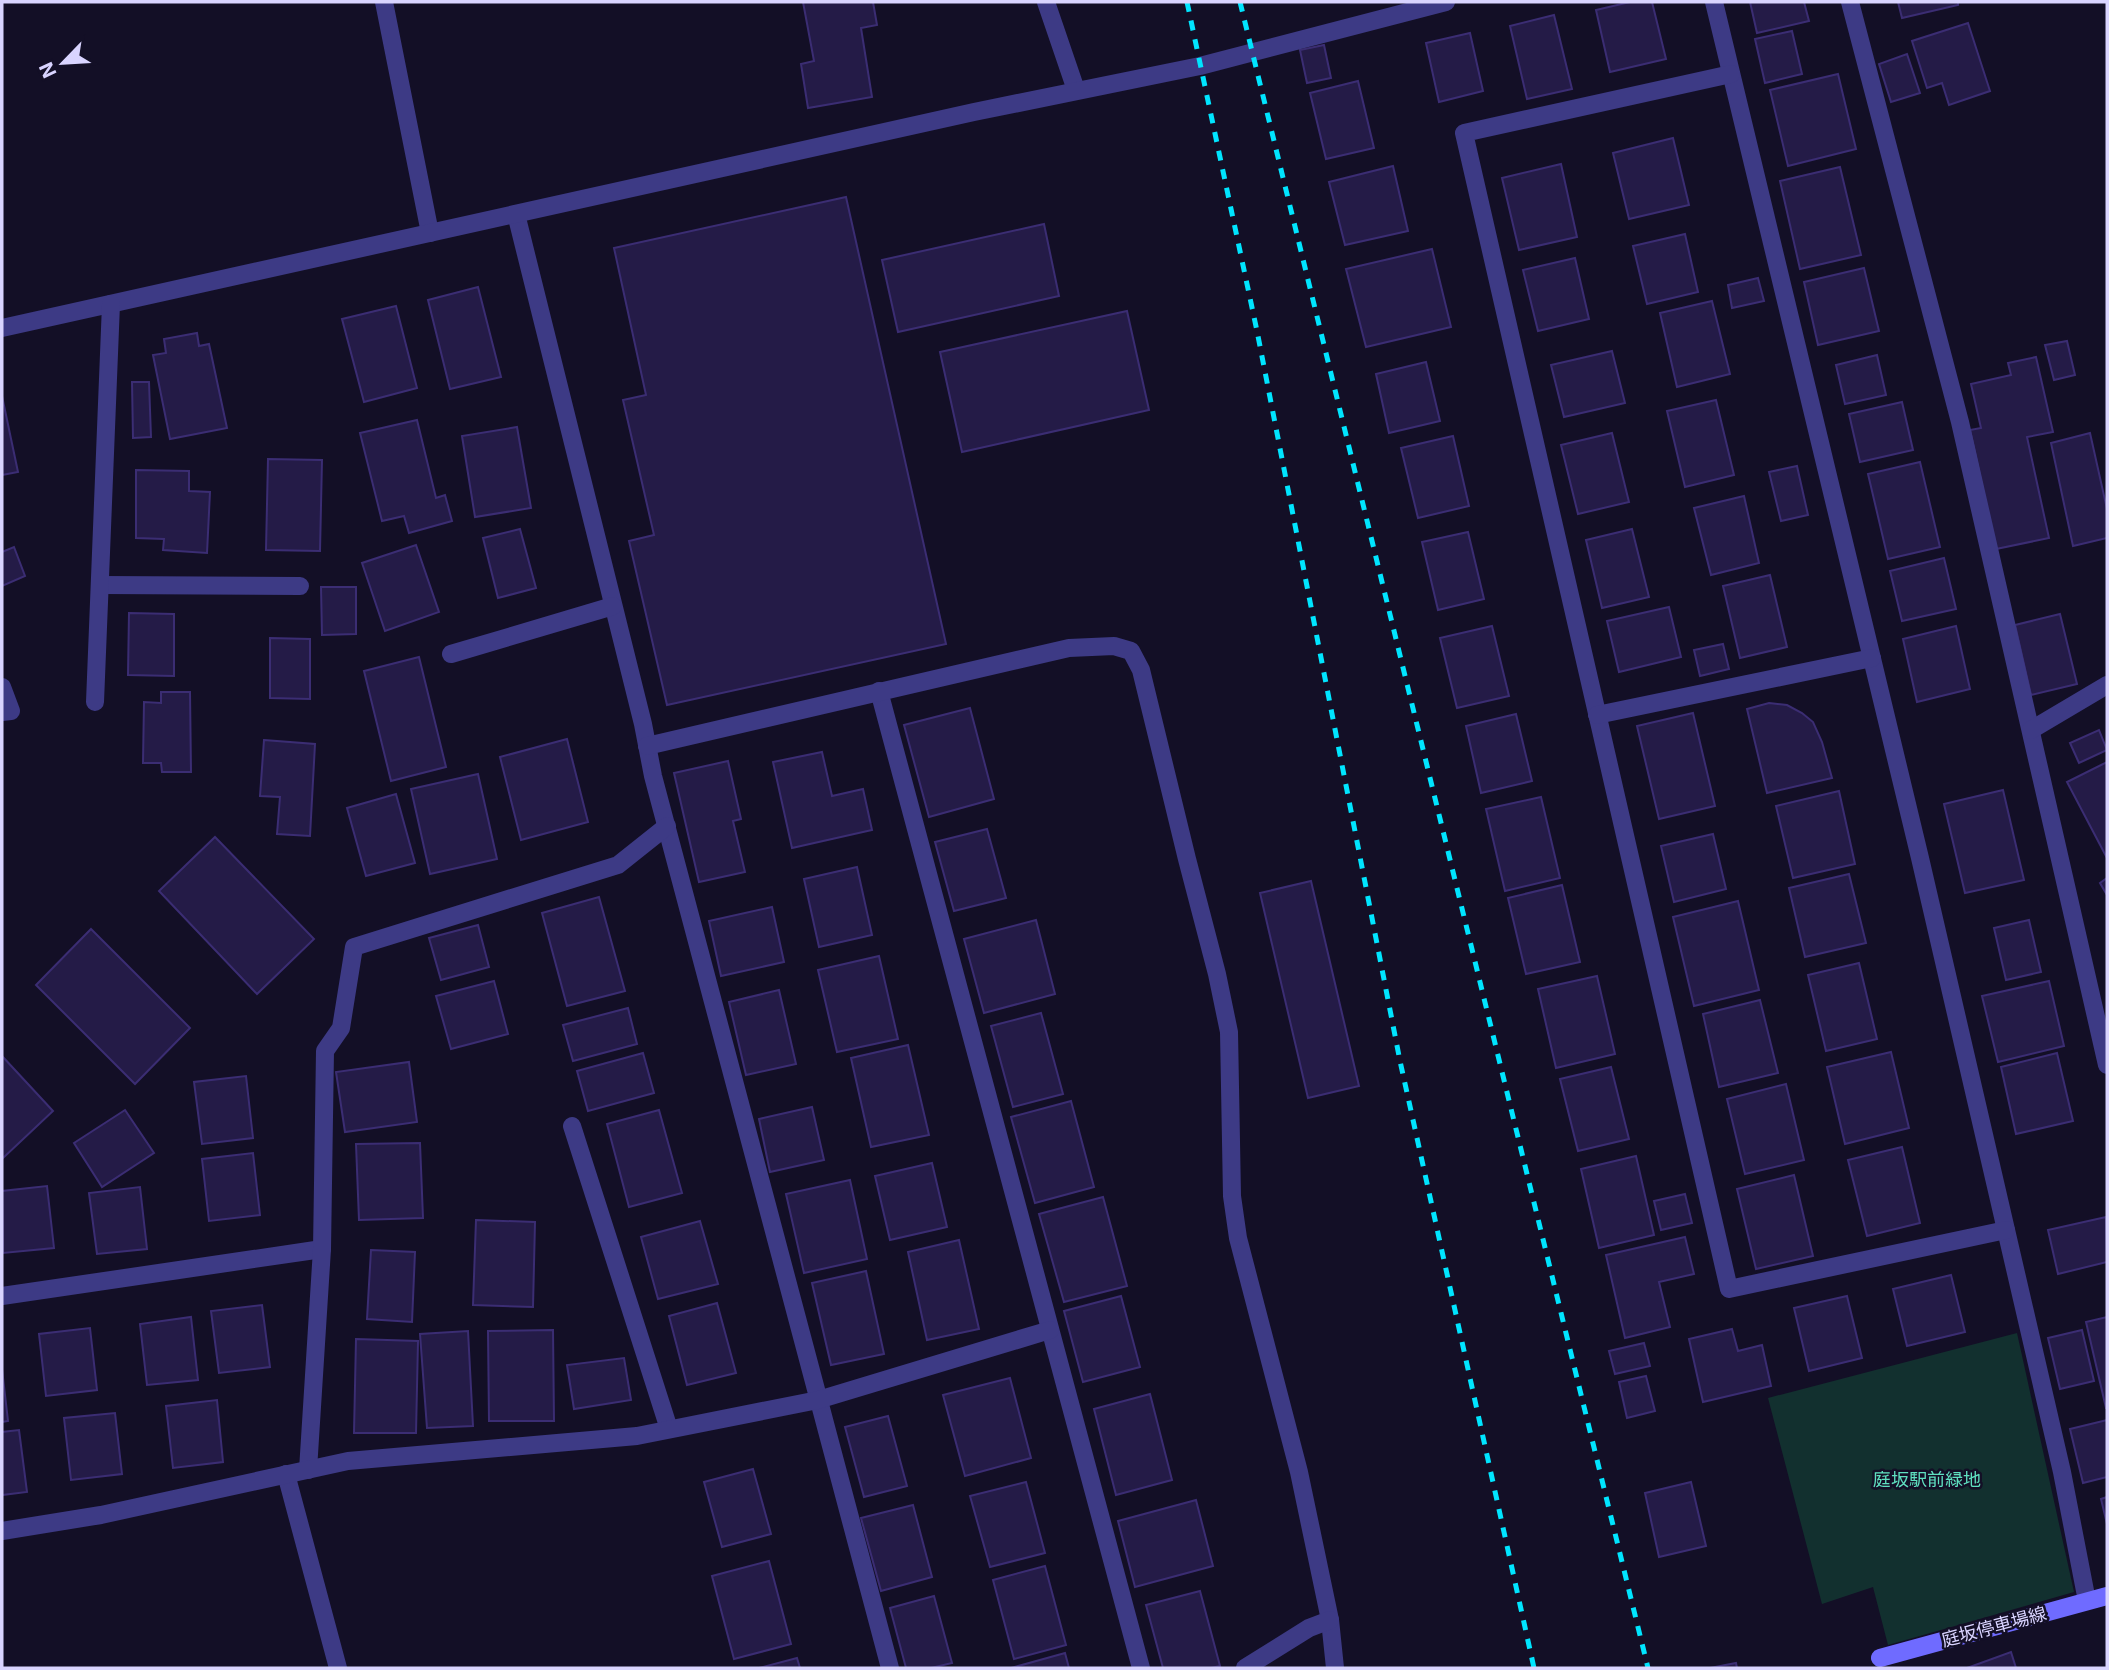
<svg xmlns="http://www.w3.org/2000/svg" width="2109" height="1670" font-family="Inter,'Noto Sans JP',sans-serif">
<rect width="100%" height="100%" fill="#130f26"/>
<path fill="#12302f" d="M2017 1333 2074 1592 1888 1645 1873 1587 1822 1604 1768 1398Z"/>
<g fill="#241b47" stroke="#3b2d73" stroke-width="2">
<path d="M803 2H873L877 25 861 28 872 97 808 108 801 64 814 61Z"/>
<path d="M1630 2H1652L1666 59 1610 72 1596 10Z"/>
<path d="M1750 2H1804L1809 21 1757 33Z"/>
<path d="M1898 2H1958V5L1902 18Z"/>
<path d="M1554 15 1572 89 1527 99 1510 26Z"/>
<path d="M1968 23 1990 91 1949 105 1942 83 1927 88 1912 41Z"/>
<path d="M1792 31 1802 74 1765 83 1755 39Z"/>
<path d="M1470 33 1483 91 1439 102 1426 43Z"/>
<path d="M1324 45 1331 78 1307 83 1300 50Z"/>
<path d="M1907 54 1920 93 1891 102 1879 64Z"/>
<path d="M1838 74 1856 149 1788 166 1770 90Z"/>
<path d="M1358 81 1374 148 1326 159 1310 93Z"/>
<path d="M1673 138 1689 205 1629 219 1613 153Z"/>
<path d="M1561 164 1577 237 1519 250 1502 178Z"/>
<path d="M1393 166 1408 231 1345 245 1329 182Z"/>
<path d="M1840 167 1861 255 1800 269 1780 181Z"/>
<path d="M846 197 946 644 667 705 629 541 654 535 623 400 646 395 614 248Z"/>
<path d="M1044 224 1059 296 898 332 882 260Z"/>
<path d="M1685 234 1698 292 1647 304 1633 246Z"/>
<path d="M1432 249 1451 327 1366 347 1346 269Z"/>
<path d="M1575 258 1589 319 1538 331 1523 270Z"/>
<path d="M1864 268 1879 331 1818 345 1804 282Z"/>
<path d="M1758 278 1764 301 1732 308 1728 285Z"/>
<path d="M478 287 501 377 450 389 428 300Z"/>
<path d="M1712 301 1730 374 1677 387 1660 313Z"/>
<path d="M396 306 417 388 364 402 342 319Z"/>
<path d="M1127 311 1149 410 962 452 940 352Z"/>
<path d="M197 333 199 346 209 344 227 428 170 439 153 355 166 353 164 339Z"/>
<path d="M2067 341 2075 375 2054 380 2045 345Z"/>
<path d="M1612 351 1625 403 1564 417 1551 365Z"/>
<path d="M1877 355 1886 395 1845 404 1836 365Z"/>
<path d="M2036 357 2053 432 2027 437 2049 538 1996 549 1970 430 1981 428 1971 384 2011 375 2008 363Z"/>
<path d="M1426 362 1440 421 1389 433 1376 374Z"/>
<path d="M132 382H149L151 437 133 438Z"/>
<path d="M2 396 18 472 2 475Z"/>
<path d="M1716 400 1734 475 1685 487 1667 411Z"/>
<path d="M1902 402 1913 450 1860 462 1849 414Z"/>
<path d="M417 420 436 498 445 495 452 521 409 533 404 516 382 521 360 433Z"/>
<path d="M517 427 531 508 475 517 462 436Z"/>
<path d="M1612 433 1629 502 1578 514 1561 445Z"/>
<path d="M2090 433 2107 509V538L2073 546 2051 443Z"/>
<path d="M1453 436 1469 506 1418 518 1401 448Z"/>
<path d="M268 459 322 460 320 551 266 550Z"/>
<path d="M1920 462 1940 547 1888 559 1868 474Z"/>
<path d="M1797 466 1808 515 1781 521 1769 472Z"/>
<path d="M136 470 189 471V491L210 492 207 553 163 550 164 539 136 538Z"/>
<path d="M1744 496 1759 563 1711 575 1694 508Z"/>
<path d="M520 529 536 588 498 598 483 538Z"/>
<path d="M1632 529 1649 597 1602 608 1586 540Z"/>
<path d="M1468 532 1484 599 1438 610 1422 542Z"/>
<path d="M416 545 439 612 385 631 362 563Z"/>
<path d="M14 547 25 576 2 586V552Z"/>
<path d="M1944 558 1956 609 1902 621 1890 571Z"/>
<path d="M1770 575 1787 647 1740 658 1723 586Z"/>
<path d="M321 587H356V634L322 635Z"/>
<path d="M1669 607 1681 657 1619 672 1607 621Z"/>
<path d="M129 613 174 614V676L128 675Z"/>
<path d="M2060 614 2077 684 2031 695 2015 625Z"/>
<path d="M1492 626 1509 696 1457 708 1440 638Z"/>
<path d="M1956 626 1970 689 1917 702 1903 639Z"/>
<path d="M270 638 310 639V699L270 698Z"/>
<path d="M1723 644 1729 669 1700 676 1694 650Z"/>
<path d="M419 657 446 767 391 781 364 671Z"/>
<path d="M161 692H190L191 772H162L161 763H143L144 702 161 703Z"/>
<path d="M1769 703 1787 705 1802 713 1813 722 1822 742 1832 778 1767 793 1747 709Z"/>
<path d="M970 708 994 799 929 817 904 725Z"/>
<path d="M1693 713 1715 806 1659 819 1637 726Z"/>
<path d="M1516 714 1532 781 1481 793 1466 726Z"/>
<path d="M2099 730 2107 750 2079 763 2070 743Z"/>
<path d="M567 739 588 822 521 840 500 757Z"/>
<path d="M264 740 315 744 310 836 277 834 280 797 260 796Z"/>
<path d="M822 752 832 796 863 789 872 830 792 848 773 762Z"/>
<path d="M728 761 741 819 733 821 745 872 699 882 674 773Z"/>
<path d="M2107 762V858L2067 782Z"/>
<path d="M478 774 497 859 430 874 411 789Z"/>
<path d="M2003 790 2024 880 1965 893 1944 804Z"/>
<path d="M1839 791 1855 864 1793 878 1776 806Z"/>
<path d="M396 794 415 863 366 876 347 808Z"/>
<path d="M1541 797 1560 878 1505 891 1486 809Z"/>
<path d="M987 829 1006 898 954 911 935 842Z"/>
<path d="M1713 834 1726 889 1674 902 1661 846Z"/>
<path d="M215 837 314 939 257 994 159 891Z"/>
<path d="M857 867 872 935 819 947 804 879Z"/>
<path d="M1849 874 1866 943 1805 957 1789 888Z"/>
<path d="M2107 878V895L2100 883Z"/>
<path d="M1311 881 1359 1086 1308 1098 1260 893Z"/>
<path d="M1562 885 1580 962 1526 974 1508 898Z"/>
<path d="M599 897 625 991 567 1006 542 913Z"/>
<path d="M1738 901 1759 990 1694 1006 1673 917Z"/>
<path d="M772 907 784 962 721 976 709 921Z"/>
<path d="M1036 920 1055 994 984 1013 964 939Z"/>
<path d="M2029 920 2041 972 2006 980 1994 928Z"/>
<path d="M478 925 489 967 441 980 429 938Z"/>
<path d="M91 929 190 1028 135 1084 36 985Z"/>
<path d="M879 956 898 1039 837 1052 818 970Z"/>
<path d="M1859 963 1877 1039 1826 1051 1808 975Z"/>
<path d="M1597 976 1615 1054 1556 1068 1538 989Z"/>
<path d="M494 981 508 1034 451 1049 436 996Z"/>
<path d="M2049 981 2064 1046 1998 1062 1982 996Z"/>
<path d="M779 990 796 1064 746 1075 729 1002Z"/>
<path d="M1760 1000 1778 1073 1719 1087 1703 1014Z"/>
<path d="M628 1008 637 1044 573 1061 563 1025Z"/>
<path d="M1041 1013 1063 1094 1013 1107 991 1026Z"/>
<path d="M908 1045 929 1135 871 1147 851 1058Z"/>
<path d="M1891 1052 1909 1128 1845 1144 1827 1067Z"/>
<path d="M643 1053 654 1093 588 1111 577 1071Z"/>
<path d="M2057 1053 2073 1121 2016 1134 2001 1067Z"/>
<path d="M2 1056 53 1111 2 1159Z"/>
<path d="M409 1062 417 1122 345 1132 336 1072Z"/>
<path d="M1611 1067 1629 1139 1578 1151 1560 1079Z"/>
<path d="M246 1076 253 1138 202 1144 194 1082Z"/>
<path d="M1786 1084 1804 1160 1745 1174 1727 1099Z"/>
<path d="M1071 1101 1094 1187 1035 1203 1011 1117Z"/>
<path d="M812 1107 824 1160 770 1172 759 1119Z"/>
<path d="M125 1110 154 1153 102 1187 74 1143Z"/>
<path d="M659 1110 682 1193 629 1207 607 1124Z"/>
<path d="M420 1143 423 1218 359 1220 356 1144Z"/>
<path d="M1902 1147 1920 1223 1867 1236 1848 1160Z"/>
<path d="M253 1153 260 1215 209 1221 202 1159Z"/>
<path d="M1636 1156 1654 1235 1599 1248 1581 1169Z"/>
<path d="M932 1163 947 1227 890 1240 875 1176Z"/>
<path d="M1794 1175 1813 1256 1756 1269 1737 1189Z"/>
<path d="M850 1180 867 1259 804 1273 786 1194Z"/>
<path d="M47 1186 54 1248 3 1253 2 1191Z"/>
<path d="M140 1187 147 1249 97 1254 89 1193Z"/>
<path d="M1685 1194 1692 1223 1661 1230 1654 1201Z"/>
<path d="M1103 1197 1127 1286 1064 1302 1039 1214Z"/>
<path d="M2106 1217 2107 1262 2058 1274 2048 1230Z"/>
<path d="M476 1220 535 1222 533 1307 473 1305Z"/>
<path d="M700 1221 718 1284 658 1299 641 1237Z"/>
<path d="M1685 1237 1694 1274 1659 1282 1670 1327 1625 1338 1606 1255Z"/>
<path d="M959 1240 979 1329 927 1340 908 1252Z"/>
<path d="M371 1250 415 1252 412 1322 367 1319Z"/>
<path d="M866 1271 884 1354 831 1365 812 1283Z"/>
<path d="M1951 1275 1965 1332 1907 1346 1893 1289Z"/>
<path d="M1121 1296 1140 1367 1083 1382 1064 1311Z"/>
<path d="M1847 1296 1862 1358 1809 1371 1794 1308Z"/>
<path d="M717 1303 736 1373 687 1385 669 1316Z"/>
<path d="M262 1305 270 1367 219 1373 211 1311Z"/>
<path d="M191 1317 198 1380 147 1385 140 1324Z"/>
<path d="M2107 1317V1408H2106L2086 1322Z"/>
<path d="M90 1328 97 1390 46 1396 39 1334Z"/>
<path d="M1732 1329 1738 1351 1762 1345 1771 1386 1703 1402 1689 1339Z"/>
<path d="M553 1330 554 1421H489L488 1331Z"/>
<path d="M2082 1330 2094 1381 2060 1389 2048 1338Z"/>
<path d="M468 1331 473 1426 427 1428 420 1334Z"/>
<path d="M356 1339 418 1341 416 1433H354Z"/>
<path d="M1644 1343 1650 1366 1615 1374 1609 1351Z"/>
<path d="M624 1358 631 1400 574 1409 567 1365Z"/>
<path d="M2 1369 8 1421 2 1422Z"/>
<path d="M1646 1376 1655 1411 1627 1418 1619 1382Z"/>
<path d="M1010 1378 1031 1458 965 1476 943 1395Z"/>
<path d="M1150 1394 1172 1480 1116 1495 1094 1409Z"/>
<path d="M217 1400 223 1462 173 1468 166 1406Z"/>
<path d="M115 1413 122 1474 71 1480 64 1418Z"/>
<path d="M888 1416 907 1486 864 1497 845 1427Z"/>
<path d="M2107 1420V1477L2083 1483 2070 1429Z"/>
<path d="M19 1430 27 1492 2 1495V1432Z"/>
<path d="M753 1469 771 1534 722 1547 704 1482Z"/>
<path d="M1026 1482 1045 1553 990 1567 970 1496Z"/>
<path d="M1691 1482 1706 1546 1659 1557 1645 1493Z"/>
<path d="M2107 1497V1524L2101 1499Z"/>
<path d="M1196 1500 1213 1566 1135 1587 1118 1521Z"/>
<path d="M913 1505 932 1577 881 1591 861 1518Z"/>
<path d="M769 1561 791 1644 734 1659 712 1576Z"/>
<path d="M1045 1566 1066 1645 1014 1659 993 1580Z"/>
<path d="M1200 1591 1220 1666 1211 1668H1163L1146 1605Z"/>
<path d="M934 1596 952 1663 931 1668H906L890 1608Z"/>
<path d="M2011 1652 2016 1668H1967Z"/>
<path d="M1065 1653 1069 1668H1011Z"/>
<path d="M797 1658 800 1668H759Z"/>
<path d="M1736 1663 1737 1668H1710Z"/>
</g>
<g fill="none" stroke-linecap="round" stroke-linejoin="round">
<g stroke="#3d3a85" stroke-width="18">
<path d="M384 2 430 233"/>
<path d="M1046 2 1076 90"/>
<path d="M1714 2 1920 858 2062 1472 2087 1601"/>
<path d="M1850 2 1960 422 2107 1065"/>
<path d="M1731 74 1464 133 1729 1289 2006 1230"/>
<path d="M516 214 643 724 653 776 890 1668"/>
<path d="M2 328 974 112 1200 66 1446 2"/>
<path d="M100 585 300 586"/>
<path d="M451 654 613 606"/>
<path d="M2 687 11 711 2 712"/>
<path d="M879 691 1141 1668"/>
<path d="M95 702 111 304"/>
<path d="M1597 715 1872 658"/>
<path d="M2031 730 2107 685"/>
<path d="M647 746 1069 648 1114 646 1131 651 1141 670 1187 859 1217 974 1229 1032 1232 1196 1238 1238 1299 1472 1330 1620 1335 1668"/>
<path d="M572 1126 669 1429"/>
<path d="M2 1296 322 1249"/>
<path d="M308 1470 322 1249 325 1051 341 1028 354 947 618 865 667 826"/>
<path d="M286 1474 338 1668"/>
<path d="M2 1531 101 1515 348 1461 637 1436 818 1400 1050 1330"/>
<path d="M1245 1668 1309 1628 1330 1620"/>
</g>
<path stroke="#6f6bff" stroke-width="18" d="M1880 1658 2107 1596"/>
<g stroke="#00e5ff" stroke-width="5" stroke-dasharray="10 9" stroke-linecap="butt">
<path d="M1187 2 1257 331 1400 1061 1534 1668"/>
<path d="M1240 2 1648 1668"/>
</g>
</g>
<g text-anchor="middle" stroke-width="5" stroke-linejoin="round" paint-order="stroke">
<g font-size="18" fill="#5fe0c0" stroke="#130f26">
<text x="1927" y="1486">庭坂駅前緑地</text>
</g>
<g font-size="18" fill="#d9d4ff" stroke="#130f26">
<text transform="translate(1994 1627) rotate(-15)" y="6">庭坂停車場線</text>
</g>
</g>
<rect width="2109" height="1670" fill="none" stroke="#d9d4ff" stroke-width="7"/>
<g transform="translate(63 63) rotate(245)" stroke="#130f26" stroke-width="5" paint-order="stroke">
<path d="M0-5L12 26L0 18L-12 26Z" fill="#d9d4ff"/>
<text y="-10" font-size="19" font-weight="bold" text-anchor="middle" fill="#d9d4ff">N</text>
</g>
</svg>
